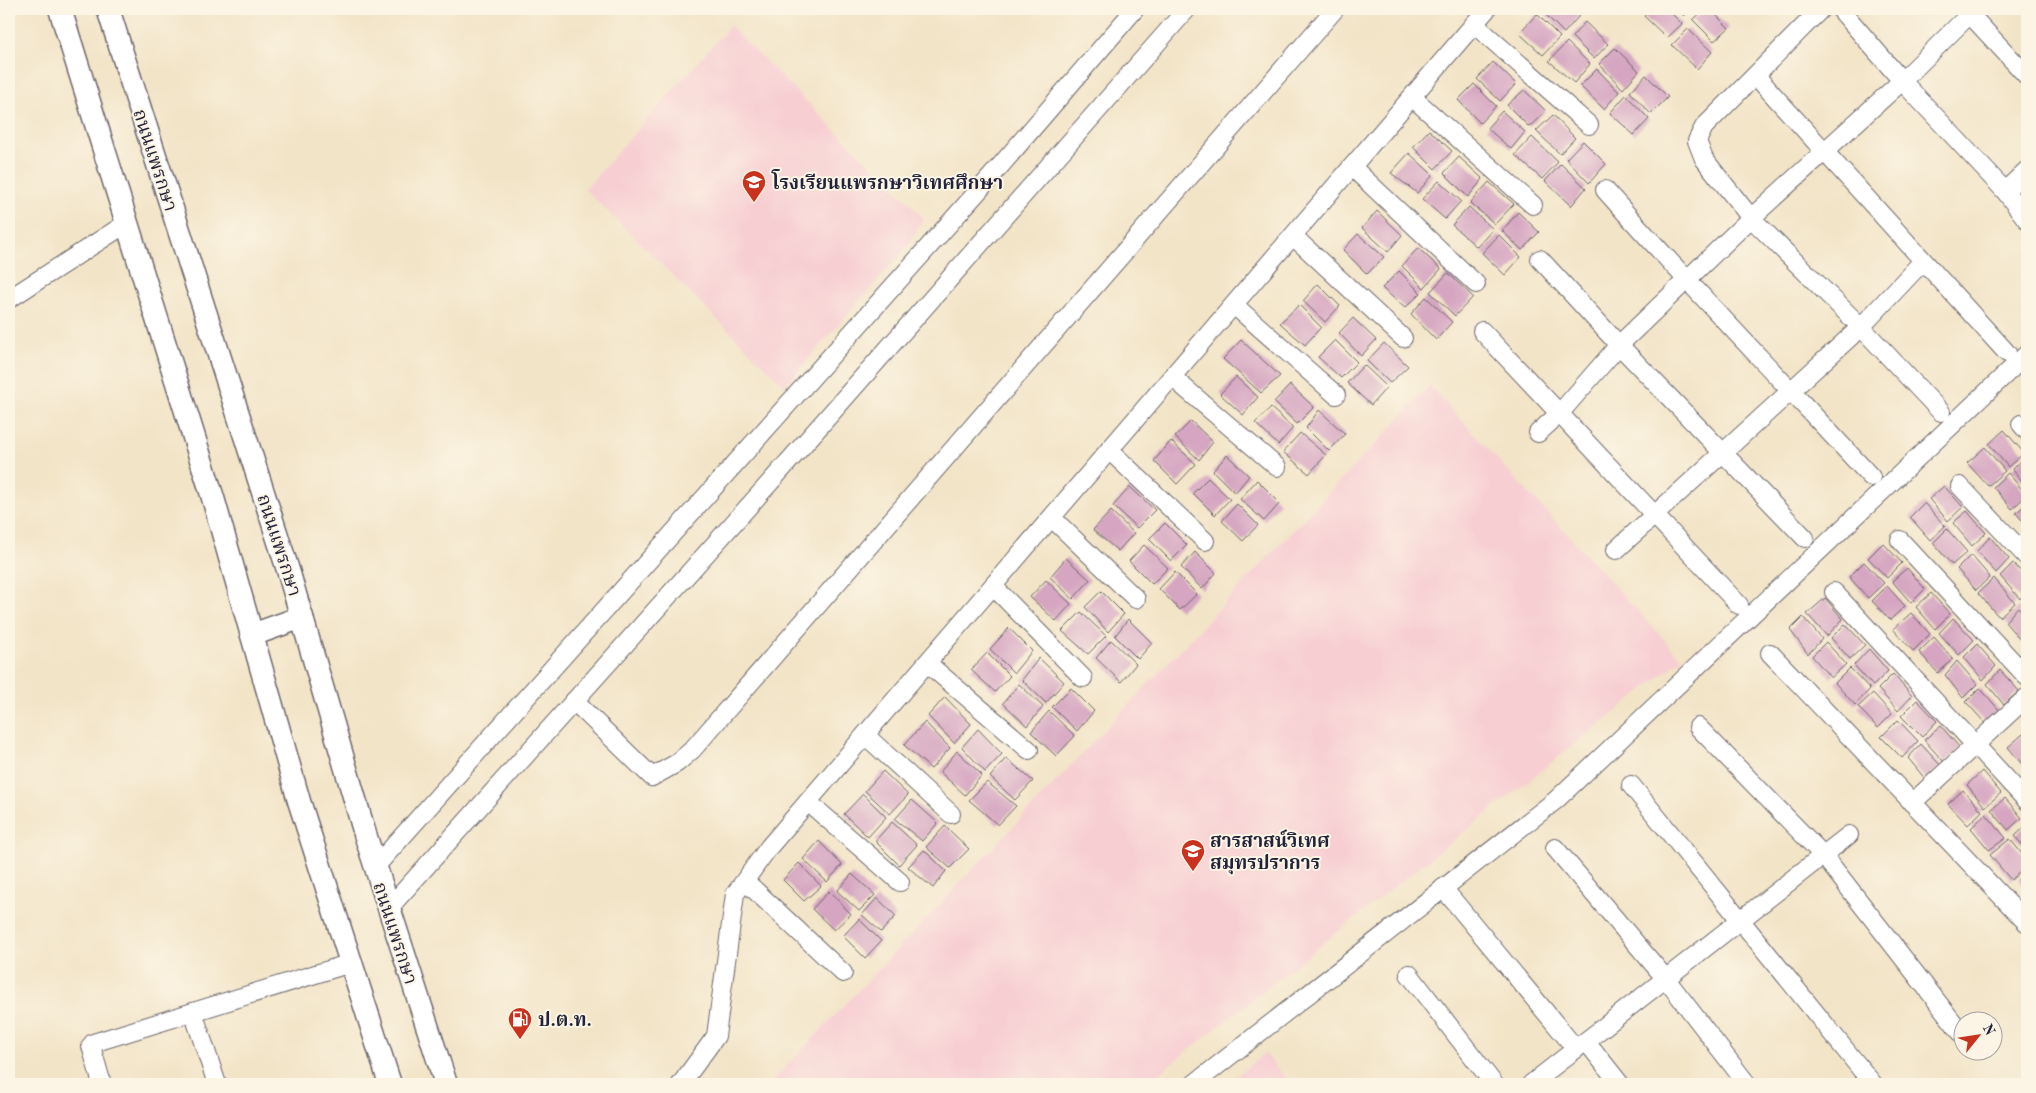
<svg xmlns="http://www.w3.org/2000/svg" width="2036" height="1093" font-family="'Old Standard TT','Noto Serif Thai',serif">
<rect width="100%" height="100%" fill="#fcf5e5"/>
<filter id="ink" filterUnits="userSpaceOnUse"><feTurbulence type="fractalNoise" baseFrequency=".02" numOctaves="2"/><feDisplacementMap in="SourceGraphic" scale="10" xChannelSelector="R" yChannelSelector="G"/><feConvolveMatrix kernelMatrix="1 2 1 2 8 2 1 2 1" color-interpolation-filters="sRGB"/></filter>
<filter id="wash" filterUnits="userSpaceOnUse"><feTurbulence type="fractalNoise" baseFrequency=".0096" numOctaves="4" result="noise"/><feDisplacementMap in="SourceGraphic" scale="20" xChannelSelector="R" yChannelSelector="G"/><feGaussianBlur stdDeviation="1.12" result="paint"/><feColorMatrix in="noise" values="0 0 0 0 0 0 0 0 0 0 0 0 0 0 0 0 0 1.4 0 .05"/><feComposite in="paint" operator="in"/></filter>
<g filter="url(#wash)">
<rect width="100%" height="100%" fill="#f2e4c7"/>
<g fill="#f7cfd3">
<path d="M730 26 924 218 905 249 785 386 585 189Z"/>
<path d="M1430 386 1682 659 1146 1084H770Z"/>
<path d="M1265 1053 1290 1084H1227Z"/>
</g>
<g id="blocks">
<g fill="#d5a5c1">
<path d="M1542 9H1572L1579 16 1564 33 1541 10Z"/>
<path d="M1651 9H1667L1682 24 1667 38 1644 16Z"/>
<path d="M1677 9H1691L1684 16Z"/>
<path d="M1705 9H1710L1729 28 1714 41 1693 20Z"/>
<path d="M1537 14 1560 37 1543 55 1519 33Z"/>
<path d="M1585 22 1608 44 1594 59 1572 37Z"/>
<path d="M1688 29 1712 52 1697 69 1672 45Z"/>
<path d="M1567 42 1590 64 1574 83 1549 61Z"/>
<path d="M1615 48 1639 71 1623 89 1599 64Z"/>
<path d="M1493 62 1516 84 1500 101 1477 79Z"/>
<path d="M1597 69 1619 92 1604 109 1580 86Z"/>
<path d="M1646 75 1668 97 1651 114 1630 92Z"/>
<path d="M1474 84 1496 106 1480 123 1458 100Z"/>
<path d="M1524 90 1546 111 1529 127 1507 105Z"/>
<path d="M1626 95 1649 119 1634 135 1610 113Z"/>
<path d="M1502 111 1525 132 1511 149 1487 128Z"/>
<path d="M1553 115 1575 138 1560 154 1536 131Z"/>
<path d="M1429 130 1452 151 1435 169 1413 147Z"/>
<path d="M1532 137 1558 162 1542 179 1515 155Z"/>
<path d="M1583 141 1606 164 1589 183 1566 159Z"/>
<path d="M1409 153 1433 175 1417 193 1391 173Z"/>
<path d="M1459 157 1483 179 1468 197 1444 173Z"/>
<path d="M1561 164 1586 188 1571 206 1545 181Z"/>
<path d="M1439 181 1461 201 1445 219 1422 199Z"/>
<path d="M1489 182 1514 204 1495 224 1470 203Z"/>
<path d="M1469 207 1493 229 1477 247 1452 225Z"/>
<path d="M1377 211 1402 235 1388 252 1362 228Z"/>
<path d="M1518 212 1539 232 1522 250 1502 231Z"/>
<path d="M1358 234 1384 257 1367 274 1343 250Z"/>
<path d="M1499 235 1521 257 1505 275 1482 253Z"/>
<path d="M1418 248 1441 269 1424 288 1402 266Z"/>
<path d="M1399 271 1421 293 1405 308 1382 288Z"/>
<path d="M1448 273 1473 297 1455 316 1430 292Z"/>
<path d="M1318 284 1340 306 1325 322 1303 301Z"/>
<path d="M1426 297 1452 322 1436 340 1411 314Z"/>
<path d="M1299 305 1321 327 1305 345 1280 323Z"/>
<path d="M1353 318 1376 340 1361 356 1339 333Z"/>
<path d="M1241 340 1280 376 1261 393 1223 359Z"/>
<path d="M1335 340 1357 362 1341 378 1318 357Z"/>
<path d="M1384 343 1408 366 1390 383 1367 361Z"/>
<path d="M1364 365 1387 387 1371 405 1347 383Z"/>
<path d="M1236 377 1258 397 1243 415 1220 394Z"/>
<path d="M1290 385 1314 407 1297 424 1274 402Z"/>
<path d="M1271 408 1293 428 1278 445 1255 423Z"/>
<path d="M1319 410 1345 434 1329 451 1306 428Z"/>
<path d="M1191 421 1213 442 1199 460 1175 437Z"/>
<path d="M2004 430 2024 453 2008 467 1989 444Z"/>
<path d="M1300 433 1326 455 1309 474 1283 452Z"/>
<path d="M1171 441 1196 464 1177 484 1154 461Z"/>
<path d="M1985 447 2005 471 1988 486 1967 463Z"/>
<path d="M1227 455 1249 476 1235 493 1213 471Z"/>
<path d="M2027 455V487L2012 469Z"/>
<path d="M2008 473 2027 495 2012 509 1993 487Z"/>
<path d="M1208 478 1230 499 1215 515 1193 493Z"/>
<path d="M1257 480 1280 503 1264 521 1240 499Z"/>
<path d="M1944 486 1963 507 1948 521 1929 499Z"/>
<path d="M1130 487 1155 510 1137 528 1113 506Z"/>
<path d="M1924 503 1945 526 1930 540 1910 517Z"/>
<path d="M2027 503V526L2016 513Z"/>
<path d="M1237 504 1258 525 1243 541 1222 521Z"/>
<path d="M1111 511 1134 533 1118 551 1093 530Z"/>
<path d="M1967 511 1986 533 1972 546 1953 523Z"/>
<path d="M1165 523 1187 545 1171 561 1149 539Z"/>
<path d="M1947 529 1967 552 1952 565 1933 543Z"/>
<path d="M1990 537 2009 559 1996 573 1977 551Z"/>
<path d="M1883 543 1902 563 1887 578 1868 558Z"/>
<path d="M1144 545 1168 568 1152 584 1129 561Z"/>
<path d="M1195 552 1216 573 1202 589 1181 567Z"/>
<path d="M1971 555 1990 577 1976 590 1957 569Z"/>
<path d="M1066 558 1090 580 1073 599 1050 577Z"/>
<path d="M1864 562 1884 583 1868 598 1849 577Z"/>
<path d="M2013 563 2027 578V590L2020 599 2000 576Z"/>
<path d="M1907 568 1925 589 1911 603 1892 581Z"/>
<path d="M1175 572 1197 594 1180 610 1159 589Z"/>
<path d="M1994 578 2015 603 1999 617 1978 593Z"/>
<path d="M1046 580 1071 604 1056 621 1030 597Z"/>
<path d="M1887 586 1905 606 1890 620 1872 601Z"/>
<path d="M1101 591 1124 614 1108 632 1085 607Z"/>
<path d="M1931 593 1950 614 1935 629 1916 607Z"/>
<path d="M1825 598 1843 619 1827 636 1807 614Z"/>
<path d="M2018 607 2027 617V637L2022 642 2005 622Z"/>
<path d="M1081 612 1106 636 1088 654 1062 631Z"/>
<path d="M1911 613 1930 634 1913 651 1893 629Z"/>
<path d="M1803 617 1822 639 1808 654 1790 630Z"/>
<path d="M1953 618 1974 640 1959 655 1939 633Z"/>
<path d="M1128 619 1152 643 1138 659 1115 636Z"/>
<path d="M1845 624 1865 645 1850 659 1831 638Z"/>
<path d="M1009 628 1032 651 1014 673 990 649Z"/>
<path d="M1934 637 1953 659 1938 673 1919 652Z"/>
<path d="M1111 640 1136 664 1121 682 1096 658Z"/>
<path d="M1826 642 1846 664 1831 678 1812 656Z"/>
<path d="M1977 644 1996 666 1983 680 1964 657Z"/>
<path d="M1869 649 1888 671 1873 686 1854 665Z"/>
<path d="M987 653 1010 676 995 692 971 670Z"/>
<path d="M1039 658 1064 682 1046 703 1022 680Z"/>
<path d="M1957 661 1977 684 1963 698 1945 675Z"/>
<path d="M1850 668 1870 689 1855 705 1835 683Z"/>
<path d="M2000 670 2019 691 2004 705 1987 684Z"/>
<path d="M1893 674 1912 696 1898 711 1878 689Z"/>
<path d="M1019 684 1043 707 1027 726 1003 703Z"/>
<path d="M1071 688 1094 711 1077 731 1052 707Z"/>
<path d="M1980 688 2000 711 1986 724 1966 702Z"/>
<path d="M1873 693 1892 714 1878 728 1858 707Z"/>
<path d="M945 697 971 724 954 743 928 716Z"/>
<path d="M1917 700 1937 721 1922 737 1901 716Z"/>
<path d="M1049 711 1075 736 1056 756 1031 732Z"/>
<path d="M1898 720 1918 741 1902 758 1881 737Z"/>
<path d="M925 722 950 748 931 769 904 745Z"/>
<path d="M1941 726 1960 748 1944 762 1924 740Z"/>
<path d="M978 729 1002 754 985 772 962 747Z"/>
<path d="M2023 734 2027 739V770L2008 747Z"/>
<path d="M1921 744 1941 766 1926 780 1908 758Z"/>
<path d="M957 751 982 775 965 795 940 772Z"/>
<path d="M1006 758 1033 781 1015 800 990 777Z"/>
<path d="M883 771 908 795 890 814 865 791Z"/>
<path d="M1982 771 2001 793 1985 807 1967 785Z"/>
<path d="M987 782 1016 806 998 825 969 800Z"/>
<path d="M1963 790 1982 811 1968 825 1948 804Z"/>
<path d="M863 794 886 817 868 837 844 814Z"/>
<path d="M2005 798 2022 818 2008 830 1991 810Z"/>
<path d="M912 800 938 823 922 841 895 819Z"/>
<path d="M1986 814 2006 838 1989 850 1971 828Z"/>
<path d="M892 822 917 845 899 865 875 841Z"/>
<path d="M2027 825V851L2015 836Z"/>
<path d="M945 826 969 849 950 868 926 847Z"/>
<path d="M2010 839 2027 860V866L2011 880 1990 855Z"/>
<path d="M819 841 842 865 827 882 803 859Z"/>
<path d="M924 850 946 871 933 888 908 867Z"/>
<path d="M799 863 821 886 804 901 783 880Z"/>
<path d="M2027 872V890L2018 879Z"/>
<path d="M852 874 875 895 859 911 837 891Z"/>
<path d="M829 891 851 914 834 930 812 909Z"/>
<path d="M877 898 896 916 881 932 862 915Z"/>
<path d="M859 919 881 941 865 958 843 936Z"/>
</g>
</g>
</g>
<g filter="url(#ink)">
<use href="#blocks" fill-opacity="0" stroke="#6b666c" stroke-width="1"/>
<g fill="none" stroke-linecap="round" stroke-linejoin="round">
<g stroke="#6b666c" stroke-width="20">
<g id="minor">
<path d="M1821 9 1704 127 1697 141 1704 159 1751 218 1861 327 1941 412"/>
<path d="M1840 9 1902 81 2005 191 2027 220"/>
<path d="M1965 9 2027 76"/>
<path d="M1474 24 1589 125"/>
<path d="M1756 76 2007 353"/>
<path d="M1412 97 1533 205"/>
<path d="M1352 167 1476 284"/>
<path d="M1605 190C1692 288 1783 381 1871 477"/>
<path d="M2005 191 2027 170"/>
<path d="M1293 236 1403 338"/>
<path d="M1540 259 1619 345 1805 538"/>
<path d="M9 299 127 223"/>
<path d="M1234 305 1336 395"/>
<path d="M1482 331 1739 605"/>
<path d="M1172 377 1277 467"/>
<path d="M2021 424 2027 431"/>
<path d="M1538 433 1559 414 1619 345 1751 218 1902 81 1975 9"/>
<path d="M1109 450 1205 541"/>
<path d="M1960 486 2027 557"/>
<path d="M1052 518 1136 599"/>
<path d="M1900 540 2027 677"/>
<path d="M1616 550 1861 327 1923 261"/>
<path d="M993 586 1083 678"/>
<path d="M1834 592 2027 801"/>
<path d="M1770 653 2027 923"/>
<path d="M927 663 1029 750"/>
<path d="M574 701 652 777 677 763 692 750 1335 9"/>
<path d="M1698 727 1824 856 1963 1035"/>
<path d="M865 735 951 814"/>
<path d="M1631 785 1873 1084"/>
<path d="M808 802 900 882"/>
<path d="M1912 803 2027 697"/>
<path d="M1555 848 1666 979 1747 1084"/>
<path d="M375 867 989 179 1135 9"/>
<path d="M745 881 843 973"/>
<path d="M1443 888 1576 1049"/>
<path d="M388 909 782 469 1187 9"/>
<path d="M1409 974 1494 1084"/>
<path d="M193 1012 217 1084"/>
<path d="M1586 1041 1620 1084"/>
<path d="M102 1084 91 1046 93 1043 351 963"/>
<path d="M681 1084 716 1036 735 894 769 847 1487 9"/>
<path d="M1194 1084 1556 800 2027 354"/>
<path d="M1531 1084 1849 835"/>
</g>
</g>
<g stroke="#6b666c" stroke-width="25">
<g id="major">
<path d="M60 9 213 498 299 801 390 1084"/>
<path d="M108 9 288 570 365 834 446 1084"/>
<path d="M252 635 302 617"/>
</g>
</g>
<use href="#minor" stroke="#fff" stroke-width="18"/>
<use href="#major" stroke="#fff" stroke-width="22"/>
</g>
</g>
<defs>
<g id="school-pin" transform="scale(1.25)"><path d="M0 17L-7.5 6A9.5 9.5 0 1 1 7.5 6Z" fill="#c8321e" stroke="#fcf5e5"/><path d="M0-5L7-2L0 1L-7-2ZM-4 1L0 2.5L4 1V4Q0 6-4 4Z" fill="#fff"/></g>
<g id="fuel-pin" transform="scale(1.25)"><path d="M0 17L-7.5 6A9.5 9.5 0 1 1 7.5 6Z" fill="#c8321e" stroke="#fcf5e5"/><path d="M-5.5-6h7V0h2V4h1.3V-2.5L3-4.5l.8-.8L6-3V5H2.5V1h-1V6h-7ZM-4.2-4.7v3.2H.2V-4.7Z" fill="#fff"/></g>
</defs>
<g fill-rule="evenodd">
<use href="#school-pin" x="754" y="182"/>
<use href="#school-pin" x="1193" y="851"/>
<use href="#fuel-pin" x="520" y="1019"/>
</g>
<g text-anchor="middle" stroke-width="4" stroke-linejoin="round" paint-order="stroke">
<g font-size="19" fill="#22223b" stroke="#fcf5e5">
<text transform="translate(156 160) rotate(72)" y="7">ถนนแพรกษา</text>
<text transform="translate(280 545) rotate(72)" y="7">ถนนแพรกษา</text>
<text transform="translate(396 933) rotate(72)" y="7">ถนนแพรกษา</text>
</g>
<g font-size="19" font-weight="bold" fill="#22223b" stroke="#fcf5e5" text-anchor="start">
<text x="772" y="189">โรงเรียนแพรกษาวิเทศศึกษา</text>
<text x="1210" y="847">สารสาสน์วิเทศ<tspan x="1210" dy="22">สมุทรปราการ</tspan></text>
<text x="538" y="1026">ป.ต.ท.</text>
</g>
</g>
<rect width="2036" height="1093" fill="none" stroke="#fcf5e5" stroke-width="30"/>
<g transform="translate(1978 1036) rotate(60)"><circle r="24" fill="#fcf5e5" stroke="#a5a1a1"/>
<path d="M0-4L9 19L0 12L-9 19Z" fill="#c8321e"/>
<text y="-8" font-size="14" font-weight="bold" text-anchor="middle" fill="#22223b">N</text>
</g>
</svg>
